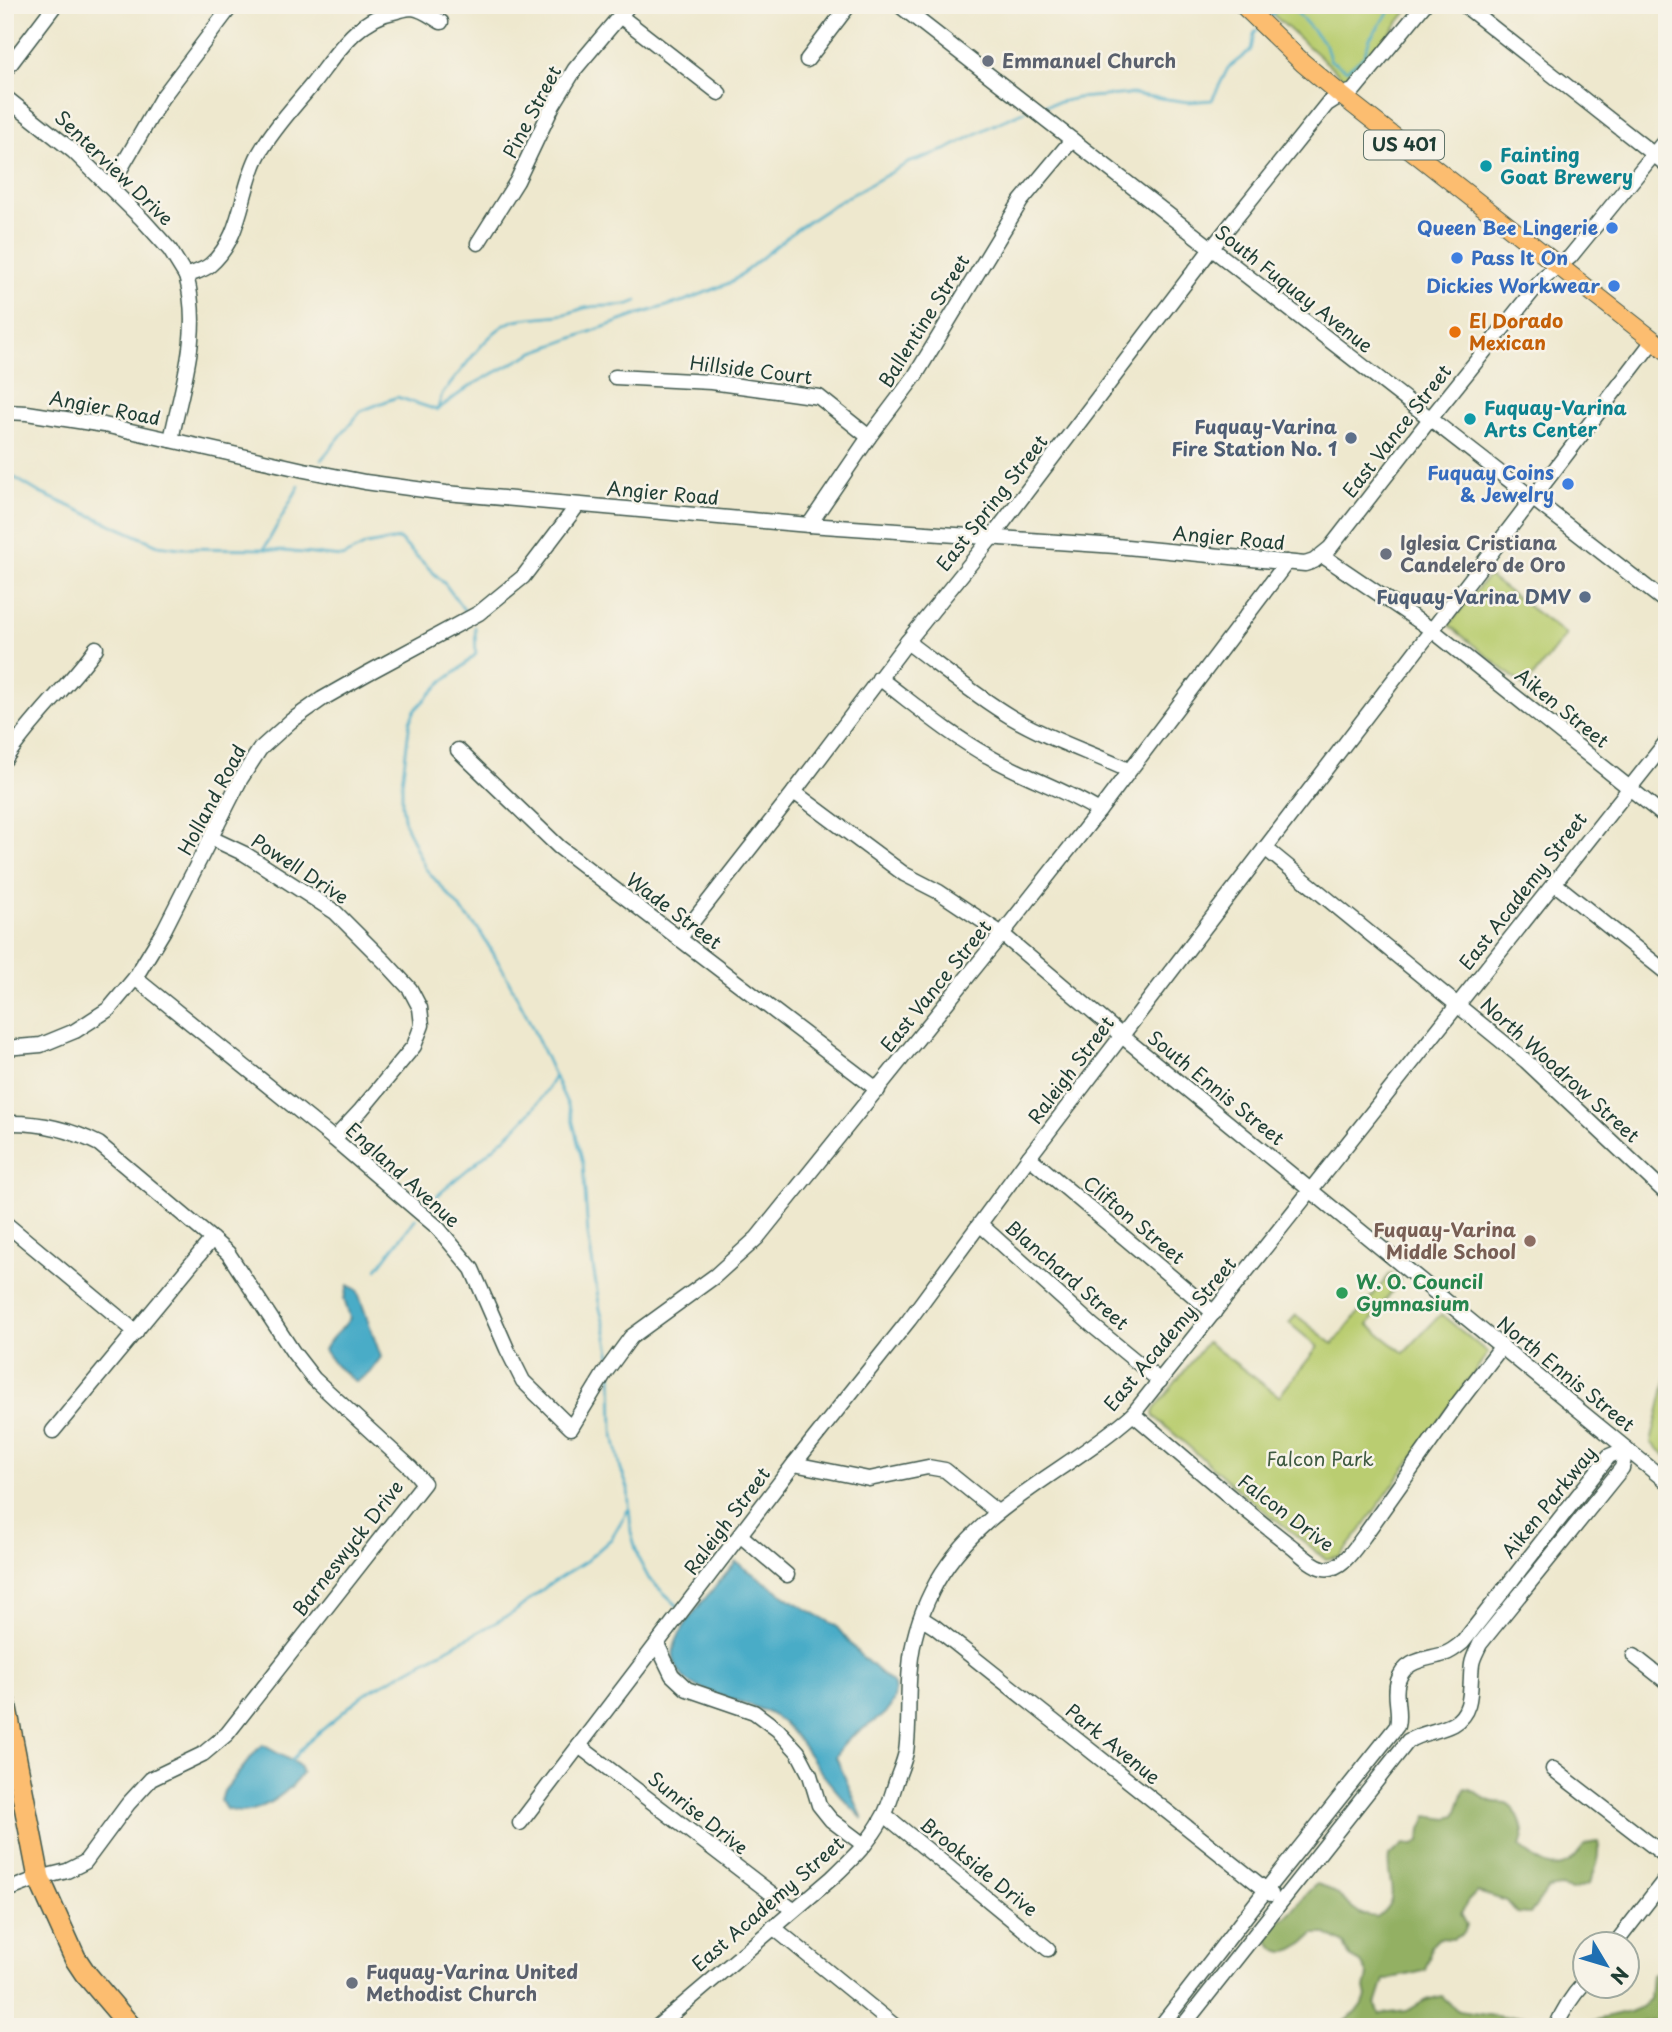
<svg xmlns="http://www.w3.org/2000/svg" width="1672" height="2032" font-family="'Playpen Sans',sans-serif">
<rect width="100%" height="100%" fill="#f7f3e8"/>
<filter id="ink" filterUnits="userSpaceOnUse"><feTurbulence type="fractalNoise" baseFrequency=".0143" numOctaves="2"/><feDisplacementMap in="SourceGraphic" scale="14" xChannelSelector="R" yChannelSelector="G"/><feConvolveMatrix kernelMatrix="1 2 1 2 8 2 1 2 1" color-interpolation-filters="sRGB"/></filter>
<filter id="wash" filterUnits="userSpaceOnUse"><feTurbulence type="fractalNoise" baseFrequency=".00686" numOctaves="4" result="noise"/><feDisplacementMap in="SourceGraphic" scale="28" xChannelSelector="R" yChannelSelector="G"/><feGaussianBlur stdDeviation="1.57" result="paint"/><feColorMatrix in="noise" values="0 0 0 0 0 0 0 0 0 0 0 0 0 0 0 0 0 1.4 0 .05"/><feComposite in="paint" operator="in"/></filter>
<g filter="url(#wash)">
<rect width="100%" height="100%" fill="#eee8ce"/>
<g fill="#bacd71" stroke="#6c8552" stroke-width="2">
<path d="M1262 5H1412L1352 80 1347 81Z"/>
<path d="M1488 576 1566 635 1525 687 1449 625Z"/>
<path d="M1391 1273 1400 1280 1368 1325 1404 1353 1441 1314 1488 1353 1360 1531 1340 1556 1326 1559 1242 1493 1156 1418 1153 1415 1154 1410 1207 1342 1279 1396 1318 1347 1289 1323 1296 1315 1333 1344Z"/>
<path d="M1667 1375V1456L1651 1443Z"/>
</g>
<path fill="#93b063" stroke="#59764c" stroke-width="2" d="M1465 1788C1476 1789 1480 1797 1490 1801 1495 1803 1501 1802 1506 1803 1515 1806 1524 1827 1523 1836 1523 1837 1520 1846 1520 1847 1534 1859 1553 1876 1571 1861 1583 1851 1578 1844 1598 1842 1602 1856 1595 1871 1589 1884L1572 1890 1560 1887 1548 1889 1530 1914 1517 1913 1507 1901 1477 1892 1467 1902 1461 1914 1467 1925 1464 1933 1453 1939 1439 1938 1431 1946 1429 1959 1425 1970C1411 1976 1398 1975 1384 1980L1376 2005 1380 2014 1407 2011 1426 2000 1442 1996 1458 2011 1502 2017 1519 2016 1589 2022 1629 2012 1641 2007 1650 1999 1652 1975 1663 1970 1667 1973V2026L1652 2020 1624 2027H1337L1355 2013 1367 1997 1365 1988 1368 1975 1361 1963 1350 1957 1344 1944 1327 1934H1314C1296 1952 1279 1963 1265 1935 1273 1924 1277 1924 1286 1917 1298 1908 1303 1893 1317 1884 1340 1890 1342 1903 1360 1913 1364 1916 1371 1916 1377 1917 1404 1897 1385 1882 1389 1856L1404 1844 1414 1845 1420 1841 1421 1829 1427 1816 1448 1819 1456 1814Z"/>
<g fill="#48acc7" stroke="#34747e" stroke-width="2">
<path d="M348 1285 357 1290 381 1357 369 1373 356 1382 336 1366 324 1350C331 1335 342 1331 350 1318L344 1299Z"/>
<path d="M736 1562 794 1602 835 1625 860 1655 894 1685C901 1719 856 1725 841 1747 839 1750 838 1754 836 1757L863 1819C848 1804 834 1789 821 1772 807 1754 796 1731 777 1718 751 1701 719 1699 692 1684 681 1678 671 1662 674 1649 678 1625 720 1582 736 1562Z"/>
<path d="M263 1745 295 1763 299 1766 302 1773C291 1791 263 1811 242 1812 236 1812 231 1810 226 1809L221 1801 224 1791 257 1750Z"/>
</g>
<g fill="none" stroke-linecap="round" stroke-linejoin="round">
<g stroke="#48acc7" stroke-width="2.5">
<path d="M1290 5 1326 45 1330 60 1347 70 1364 56 1370 38 1394 5"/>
<path d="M1566 5H1577"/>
<path d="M1266 21 1281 5"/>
<path d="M1038 107 1077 98 1132 94 1188 102 1212 100 1228 68 1251 50 1254 34 1257 30"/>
<path d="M438 408 442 394 448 387C465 367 491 326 516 320 530 317 545 317 559 315 570 314 580 308 590 307 607 304 622 309 637 301"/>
<path d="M321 460 361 411 397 397 437 410 470 386 534 352 643 313 684 301 732 282 797 229 835 204 908 163 948 149 991 126 1025 111"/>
<path d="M5 472 40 493 158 545 180 548 264 549 342 557 366 545 399 539 445 584 465 611"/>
<path d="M264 549 299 486"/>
<path d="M475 627 476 654 459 670 443 681 415 710 410 721 402 782V805L405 824 425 868 479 930 502 968 526 1014 570 1110 583 1164 588 1235 600 1309 606 1332 611 1357"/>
<path d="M423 1210C465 1165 526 1133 555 1076"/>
<path d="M377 1269 416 1218"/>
<path d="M612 1371 613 1430 621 1470 628 1488 631 1532 639 1560 649 1579 679 1607"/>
<path d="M290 1762 307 1743 364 1694 513 1613 547 1586 586 1561 611 1539 628 1510"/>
</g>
</g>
</g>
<g filter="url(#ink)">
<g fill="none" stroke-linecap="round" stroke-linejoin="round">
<g stroke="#3e574b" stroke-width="17">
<g id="minor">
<path d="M899 5 1667 603"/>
<path d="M1464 5 1667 165"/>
<path d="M620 16 719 93"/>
<path d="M807 60 849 5"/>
<path d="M5 71 55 5"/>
<path d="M5 97 73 151 142 219 170 250 186 276"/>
<path d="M110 187 161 99 232 5"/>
<path d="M478 243 517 181 553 105 575 69 629 5"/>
<path d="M615 377 711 382 819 397 869 437"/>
<path d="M5 412 27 413 104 425 304 470 365 482 446 493 809 525 1116 546 1305 564 1314 561 1330 548 1430 419 1544 277 1570 257 1667 138"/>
<path d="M171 440C182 386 202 331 186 276 193 273 204 270 210 265 243 237 240 189 259 154 273 129 293 108 311 86 335 56 356 18 397 11 401 10 407 8 412 8 423 9 432 17 441 22"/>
<path d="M809 525 869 437 915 376 1021 201 1072 140"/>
<path d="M1323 556 1432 630 1667 818"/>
<path d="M907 642C941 667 974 695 1011 717 1048 739 1089 752 1128 770"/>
<path d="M879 678C915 705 950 735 988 756 1024 777 1064 789 1099 811"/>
<path d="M458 750 559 847 878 1090"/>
<path d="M5 759C31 719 68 687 96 648"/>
<path d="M794 792 904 874 939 892 1002 934 1122 1036 1667 1482"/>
<path d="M211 838 245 854 335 912 386 963 410 989 420 1008 422 1025 414 1046 361 1110 334 1139"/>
<path d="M1265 848 1526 1061 1667 1194"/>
<path d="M1554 883 1667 973"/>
<path d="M679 939 794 792 907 642 992 537 1211 249 1327 104 1341 95 1353 91 1424 5"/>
<path d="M135 978 334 1139 437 1227 472 1269 507 1349 523 1381 571 1428 604 1374 631 1337 715 1276 757 1238 1002 934 1099 811 1287 562"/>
<path d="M5 1048 41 1045 75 1031 109 1009 135 978 164 930 240 780 260 749 291 721 322 699 366 674 479 613 523 577 577 506"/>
<path d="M5 1123C38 1122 70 1129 99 1144L212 1239 228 1253 293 1352 314 1379 411 1468 424 1483 227 1734 203 1754 151 1779 128 1804 85 1862 67 1871 39 1878 5 1891"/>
<path d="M1029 1157 1214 1313"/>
<path d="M5 1223 136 1332"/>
<path d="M981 1225 1093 1326 1160 1381"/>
<path d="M1133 1414C1184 1457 1234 1502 1287 1543 1297 1550 1310 1565 1323 1568 1341 1572 1355 1548 1364 1536L1456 1406 1502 1346"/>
<path d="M53 1431 212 1239"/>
<path d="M794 1464 869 1479 928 1467 945 1470 997 1512"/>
<path d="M740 1535 787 1575"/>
<path d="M921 1618 935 1627 1271 1894"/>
<path d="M657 1644 672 1675 687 1689 754 1712 778 1730 798 1752 810 1775 819 1805 831 1820 864 1845"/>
<path d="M1634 1656 1667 1682"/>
<path d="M579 1746 793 1910"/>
<path d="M1553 1769 1667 1857"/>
<path d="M885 1815 1048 1949"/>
<path d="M520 1823 794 1464 909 1320 1029 1157 1653 341"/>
<path d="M773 1927 896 2027"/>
<path d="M1615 1944 1667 1877"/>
<path d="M657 2027 832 1878C851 1860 871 1841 883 1817 889 1807 892 1794 896 1782 899 1773 904 1762 906 1752 910 1724 907 1695 910 1667 912 1641 920 1615 932 1591 973 1508 1067 1473 1133 1414L1667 741"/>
<path d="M1160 2027 1266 1890 1397 1726C1401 1710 1393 1696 1398 1681 1405 1659 1426 1660 1444 1654 1451 1652 1457 1647 1463 1642L1609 1456 1626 1449"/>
<path d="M1182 2027 1408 1741C1422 1732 1438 1732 1453 1724 1475 1711 1469 1685 1472 1664 1473 1657 1477 1651 1480 1644L1622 1468 1626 1449"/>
<path d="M1556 2027C1563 2010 1572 1996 1584 1983"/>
</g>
</g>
<g stroke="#3e574b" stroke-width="20">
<path id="major" d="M1243 5 1303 63 1341 95 1667 351"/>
</g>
<g stroke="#3e574b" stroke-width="24">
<path id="highway" d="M5 1703 39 1878 75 1958 85 1973 131 2027"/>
</g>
<use href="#minor" stroke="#fff" stroke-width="14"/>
<use href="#major" stroke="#fcbd6f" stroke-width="18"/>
<use href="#highway" stroke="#fcbd6f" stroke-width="21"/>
</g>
</g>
<g fill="#6b7280" stroke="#f7f3e8" stroke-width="2.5">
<circle cx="988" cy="61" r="7"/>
<circle cx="1386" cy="554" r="7"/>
<circle cx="352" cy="1983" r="7"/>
</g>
<g fill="#0f9aa8" stroke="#f7f3e8" stroke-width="2.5">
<circle cx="1486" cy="166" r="7"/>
<circle cx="1470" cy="419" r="7"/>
</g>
<g fill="#3f7fe0" stroke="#f7f3e8" stroke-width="2.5">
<circle cx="1612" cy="228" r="7"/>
<circle cx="1457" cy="258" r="7"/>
<circle cx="1614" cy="286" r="7"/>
<circle cx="1568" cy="484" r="7"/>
</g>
<circle fill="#e8710a" stroke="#f7f3e8" stroke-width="2.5" cx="1455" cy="332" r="7"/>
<g fill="#5c6f8a" stroke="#f7f3e8" stroke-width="2.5">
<circle cx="1351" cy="438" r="7"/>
<circle cx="1585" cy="597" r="7"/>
</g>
<circle fill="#8d6e63" stroke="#f7f3e8" stroke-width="2.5" cx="1530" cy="1241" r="7"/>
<circle fill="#2e9e5b" stroke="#f7f3e8" stroke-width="2.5" cx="1342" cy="1293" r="7"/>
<g text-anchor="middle" stroke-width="5" stroke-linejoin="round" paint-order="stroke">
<rect fill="#f7f3e8" stroke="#60746a" stroke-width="2" x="1364" y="130.5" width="80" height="29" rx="5"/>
<g font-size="18" font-weight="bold" fill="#1f3d34">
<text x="1404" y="151">US 401</text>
</g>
<g font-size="19" font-weight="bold" fill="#5b616d" stroke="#f7f3e8" text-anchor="start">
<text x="1002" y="68">Emmanuel Church</text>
<text x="1400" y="550">Iglesia Cristiana<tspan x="1400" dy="22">Candelero de Oro</tspan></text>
<text x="366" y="1979">Fuquay-Varina United<tspan x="366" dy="22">Methodist Church</tspan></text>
</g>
<g font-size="19" fill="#1f3d34" stroke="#f7f3e8">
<text transform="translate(532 112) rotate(-62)" y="7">Pine Street</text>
<text transform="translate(114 168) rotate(44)" y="7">Senterview Drive</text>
<text transform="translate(1294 289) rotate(38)" y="7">South Fuquay Avenue</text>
<text transform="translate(924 321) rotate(-58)" y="7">Ballentine Street</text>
<text transform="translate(751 370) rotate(7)" y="7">Hillside Court</text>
<text transform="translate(105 408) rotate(11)" y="7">Angier Road</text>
<text transform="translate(1397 431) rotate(-52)" y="7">East Vance Street</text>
<text transform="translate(663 493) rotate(5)" y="7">Angier Road</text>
<text transform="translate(992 503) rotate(-52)" y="7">East Spring Street</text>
<text transform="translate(1229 538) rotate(5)" y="7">Angier Road</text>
<text transform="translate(1562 708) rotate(39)" y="7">Aiken Street</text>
<text transform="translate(212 800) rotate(-62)" y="7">Holland Road</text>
<text transform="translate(300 869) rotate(33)" y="7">Powell Drive</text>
<text transform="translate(1523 891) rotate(-52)" y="7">East Academy Street</text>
<text transform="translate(674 911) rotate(37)" y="7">Wade Street</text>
<text transform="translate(936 986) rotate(-51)" y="7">East Vance Street</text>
<text transform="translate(1071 1070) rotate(-53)" y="7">Raleigh Street</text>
<text transform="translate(1560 1070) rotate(42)" y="7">North Woodrow Street</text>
<text transform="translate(1216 1088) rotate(39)" y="7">South Ennis Street</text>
<text transform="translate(403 1175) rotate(42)" y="7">England Avenue</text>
<text transform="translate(1134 1220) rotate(40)" y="7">Clifton Street</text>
<text transform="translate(1067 1275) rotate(41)" y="7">Blanchard Street</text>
<text transform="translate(1170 1334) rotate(-50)" y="7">East Academy Street</text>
<text transform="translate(1566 1374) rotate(39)" y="7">North Ennis Street</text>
<text transform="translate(1549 1502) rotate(-51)" y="7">Aiken Parkway</text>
<text transform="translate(1286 1513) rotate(37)" y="7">Falcon Drive</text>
<text transform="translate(727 1521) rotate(-53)" y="7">Raleigh Street</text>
<text transform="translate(348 1548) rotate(-52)" y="7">Barneswyck Drive</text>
<text transform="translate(1113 1744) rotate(39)" y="7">Park Avenue</text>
<text transform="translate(698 1813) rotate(38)" y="7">Sunrise Drive</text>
<text transform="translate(979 1867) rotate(39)" y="7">Brookside Drive</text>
<text transform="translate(768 1904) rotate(-41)" y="7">East Academy Street</text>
</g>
<g font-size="19" font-weight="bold" fill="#0d838f" stroke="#f7f3e8" text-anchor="start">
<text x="1500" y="162">Fainting<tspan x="1500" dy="22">Goat Brewery</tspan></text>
<text x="1484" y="415">Fuquay-Varina<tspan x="1484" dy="22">Arts Center</tspan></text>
</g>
<g font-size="19" font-weight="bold" fill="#366cbe" stroke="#f7f3e8" text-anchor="end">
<text x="1598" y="235">Queen Bee Lingerie</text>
<text x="1471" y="265" text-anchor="start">Pass It On</text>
<text x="1600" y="293">Dickies Workwear</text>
<text x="1554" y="480">Fuquay Coins<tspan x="1554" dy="22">&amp; Jewelry</tspan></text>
</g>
<g font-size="19" font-weight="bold" fill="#c56008" stroke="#f7f3e8" text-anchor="start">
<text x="1469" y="328">El Dorado<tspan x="1469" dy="22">Mexican</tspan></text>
</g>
<g font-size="19" font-weight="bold" fill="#4e5e75" stroke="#f7f3e8" text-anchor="end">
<text x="1337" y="434">Fuquay-Varina<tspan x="1337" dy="22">Fire Station No. 1</tspan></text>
<text x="1571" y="604">Fuquay-Varina DMV</text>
</g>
<g font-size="19" font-weight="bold" fill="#785e54" stroke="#f7f3e8" text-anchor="end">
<text x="1516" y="1237">Fuquay-Varina<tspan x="1516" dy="22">Middle School</tspan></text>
</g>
<g font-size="19" font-weight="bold" fill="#27864d" stroke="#f7f3e8" text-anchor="start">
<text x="1356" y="1289">W. O. Council<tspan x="1356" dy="22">Gymnasium</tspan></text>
</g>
<g font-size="19" fill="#3e5a40" stroke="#f7f3e8">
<text x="1320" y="1466">Falcon Park</text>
</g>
</g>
<rect width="1672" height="2032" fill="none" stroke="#f7f3e8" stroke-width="28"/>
<g transform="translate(1606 1965) rotate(128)"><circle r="33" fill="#f7f3e8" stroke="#a1aaa0" stroke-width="2"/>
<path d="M0-5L12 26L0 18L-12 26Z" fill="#1f6fb2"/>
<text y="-10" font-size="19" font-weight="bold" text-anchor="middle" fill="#1f3d34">N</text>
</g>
</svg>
